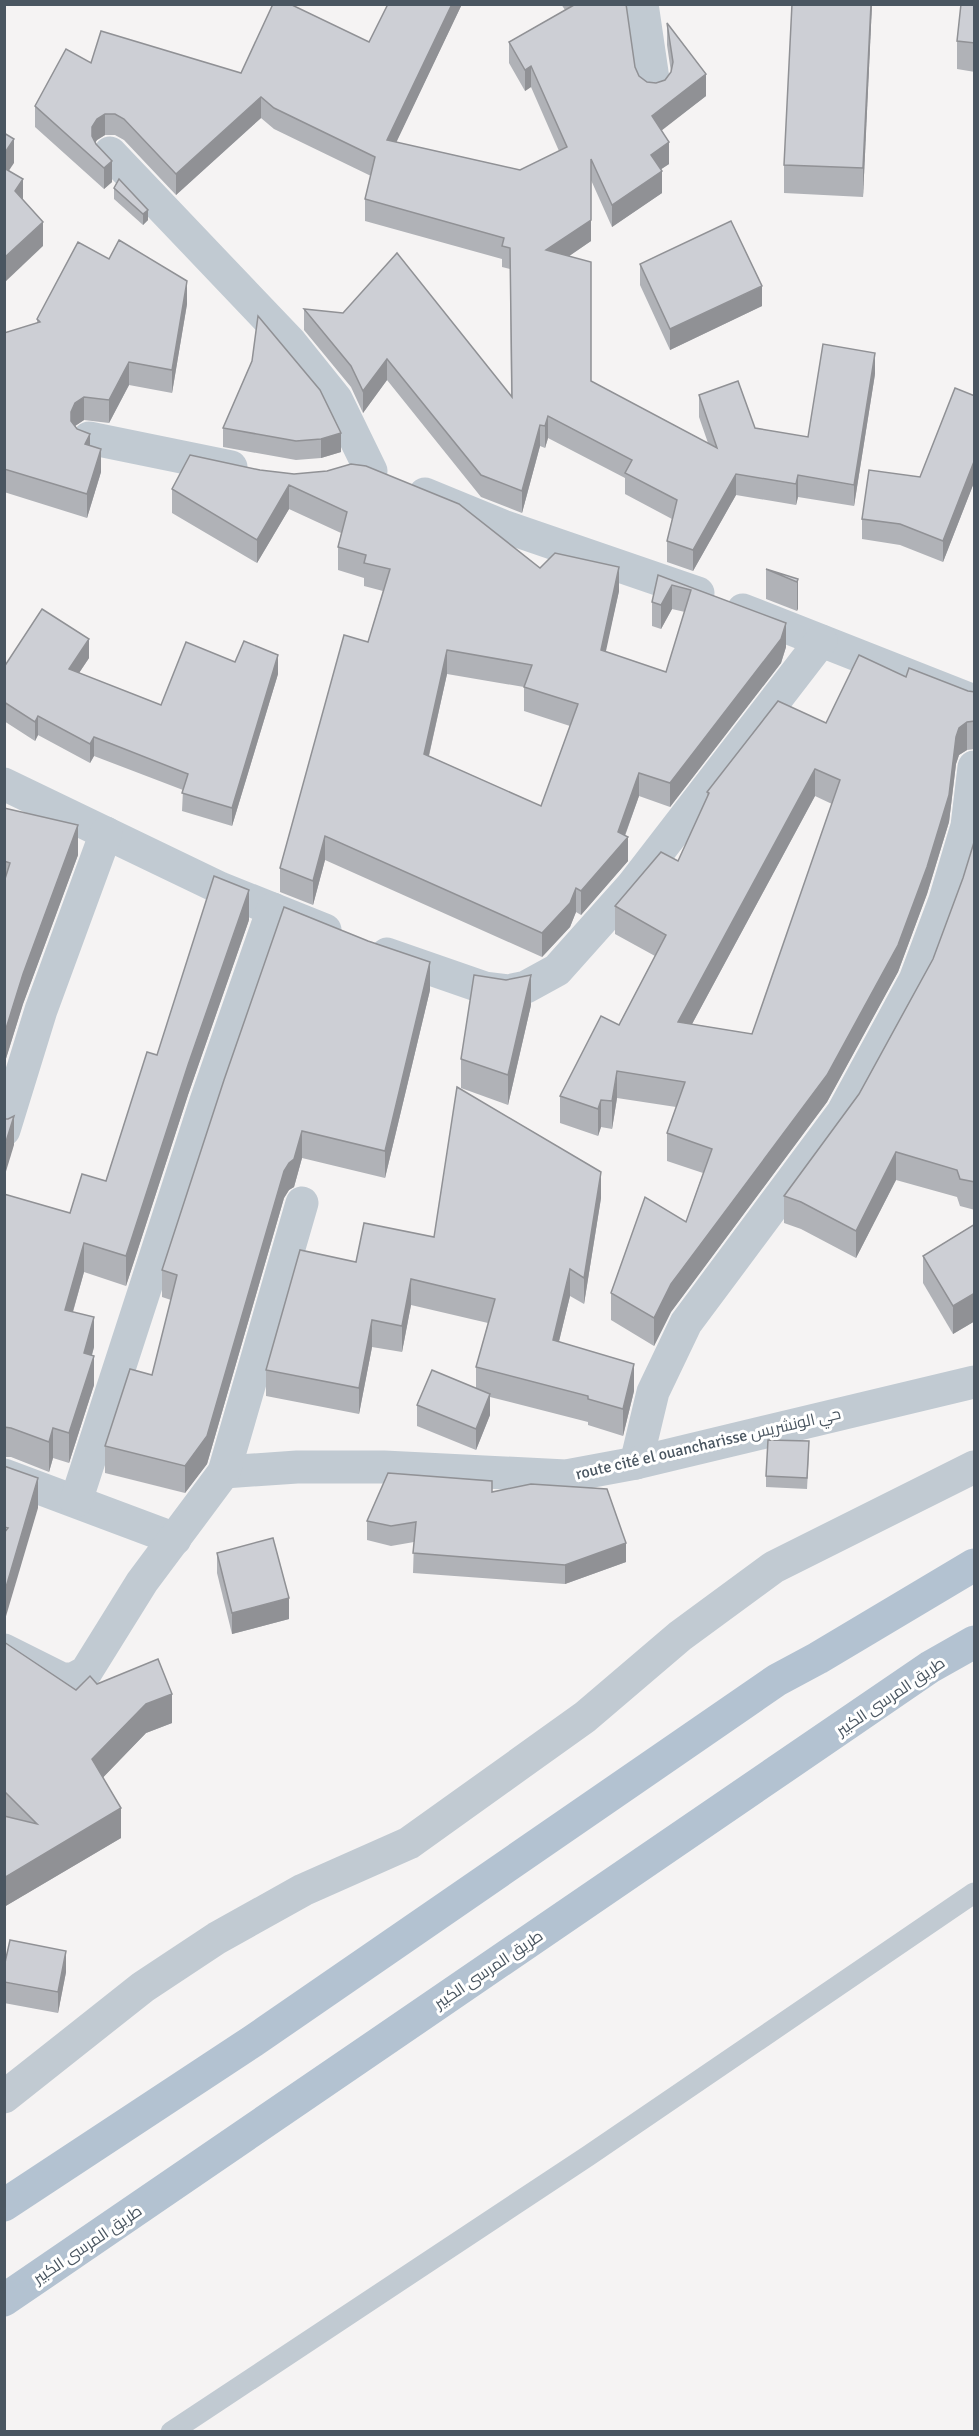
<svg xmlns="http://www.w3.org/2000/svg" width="979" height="2436" font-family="Signika,Cairo,sans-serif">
<rect width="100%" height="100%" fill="#f5f3f3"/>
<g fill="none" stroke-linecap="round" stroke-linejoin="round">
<path stroke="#c1cad2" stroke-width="21" d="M171 2432 588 2156 974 1893"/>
<g stroke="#c1cad2" stroke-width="33">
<path d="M642 4 654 86"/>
<path d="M110 153 291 343 336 399 371 471"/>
<path d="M89 438 231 467"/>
<path d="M425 494 503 526 698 593"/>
<path d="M743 610 974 701"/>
<path d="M4 784 220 888 325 930"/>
<path d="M387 954 485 988 508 991 526 987 557 970 632 886 821 641"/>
<path d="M4 1130 41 1010 106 833"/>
<path d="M636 1463 653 1392 686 1323 843 1112 915 980 945 900 967 826 974 767"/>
<path d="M224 1472 297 1467H384L566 1476 636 1463 974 1382"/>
<path d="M4 1475 175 1539"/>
<path d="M76 1501 206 1101 273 909"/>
<path d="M4 1650 62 1679H73L86 1672 142 1582 224 1472 302 1203"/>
<path d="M4 2097 143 1987 217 1938 303 1890 409 1843 585 1717 680 1636 774 1567 974 1467"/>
</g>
<g stroke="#b3c2d1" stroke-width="33">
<path d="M4 2205 253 2041 777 1680 818 1658 974 1565"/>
<path d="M4 2300 930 1667 974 1642"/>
</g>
</g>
<g fill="#b0b2b7" fill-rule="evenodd">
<path d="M462 4 396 142 520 170 559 151 531 87 525 91 509 63V42L565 10 561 4H626L635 67 639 76 647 82 656 83 665 80 671 72 667 45V23L706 96 661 130 669 164 661 169 662 193 612 227 591 180V241L569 256 591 381 708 443 699 417V395L755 428 808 437 875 374 854 506 798 497 796 505 736 495 693 571 667 562V541L672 519 625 494V478L548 438 545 448 540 446 522 513 481 497 387 380 363 413 351 387 304 330V309L511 397 510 269 502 267V259L365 221V199L371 176 274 129 261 118 176 195 124 140 115 135H105L97 140 95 142 112 182 104 189 35 127V106L91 63 241 73 369 42Z"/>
<path d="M872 4 863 197 784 193V165Z"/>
<path d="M975 4V72L957 69V41L961 11Z"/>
<path d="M119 179 148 220 143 225 114 199V188Z"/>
<path d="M640 264 762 306 670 350 640 285Z"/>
<path d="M187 304 172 393 129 385 109 423 84 420 75 426 90 445 101 472 87 518 4 492V333L37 323V319Z"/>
<path d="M252 361 341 452 321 458 296 460 223 447V428Z"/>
<path d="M975 396V480L943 562 900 545 862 539V519L920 477Z"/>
<path d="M260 470 540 568 619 591 605 652 666 672 685 612 672 609 661 629 652 626V602L658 575 786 623V647L781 663 670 807 639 796 625 836 628 861 581 915 576 912 570 927 542 957 325 860 313 905 280 892V868L368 642 383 591 364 586V578L338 570V547L341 533 289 509 257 563 172 513V489ZM447 674 524 687V711L570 726 541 806 429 756Z"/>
<path d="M766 569 798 579 797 611 766 599Z"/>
<path d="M89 658 79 673 161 705 235 662 278 674 232 826 182 811 183 790 94 756 90 763 38 735 35 741 4 721V667Z"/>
<path d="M906 677 968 691 975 692V749L967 750 959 755 956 764 949 822 927 894 898 972 827 1102 671 1312 654 1346 611 1320V1293L686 1222 703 1173 667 1161V1133L676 1107 617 1098 612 1129 601 1127 598 1136 560 1123V1096L619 1025 655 956 615 934V906L678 861 707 798V792ZM815 796 832 804 752 1034 692 1024Z"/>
<path d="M4 808 78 855 23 1004 4 1065Z"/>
<path d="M975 839V1210L960 1206 957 1197 896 1180 856 1258 801 1229 784 1223V1196L859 1094 933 959 963 878Z"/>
<path d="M249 920 188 1095 126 1286 84 1272 73 1312 94 1347 92 1355 94 1385 69 1463 53 1458 49 1472 11 1457H4V1194L70 1213 106 1181 157 1055Z"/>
<path d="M430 990 385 1178 302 1158 294 1187 289 1190 284 1198 207 1464 185 1493 105 1473V1446L152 1375 171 1300 162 1297V1270Z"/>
<path d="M531 1005 508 1105 461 1088V1059Z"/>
<path d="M601 1198 584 1304 570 1296 559 1341 634 1391 623 1436 588 1425V1422L490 1397V1415L476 1450 417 1426V1405L476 1388V1367L488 1323 411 1305 402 1352 372 1347 359 1414 266 1396V1370L356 1262 434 1237Z"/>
<path d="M975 1224V1321L953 1334 923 1283V1256Z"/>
<path d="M809 1452 807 1489 766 1487V1476Z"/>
<path d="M492 1492 626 1562 565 1584 413 1573 414 1542 391 1546 367 1540V1521Z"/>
<path d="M217 1553 289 1619 232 1634 217 1573Z"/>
<path d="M4 1642 76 1690 97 1684 172 1723 146 1733 103 1777 121 1838 4 1907Z"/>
<path d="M4 1967 66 1972 58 2013 4 2003Z"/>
</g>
<g fill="#909195">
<path d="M452 4H462L387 162V140Z"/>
<path d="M871 4H872L863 197V168Z"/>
<path d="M531 66V87L525 91V70Z"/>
<path d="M706 74V96L652 138V116Z"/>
<path d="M261 97V118L176 195V174Z"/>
<path d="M105 114V135L97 140 92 148V127L97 119Z"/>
<path d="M14 139V163L4 178V154Z"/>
<path d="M669 142V164L651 176V155Z"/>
<path d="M112 161V182L104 189V168Z"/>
<path d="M662 171V193L612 227V205Z"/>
<path d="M23 179V203L15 191Z"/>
<path d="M148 210V220L143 225V214Z"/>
<path d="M591 220V241L546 272V250Z"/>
<path d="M43 222V246L4 283V258Z"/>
<path d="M187 281V304L172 393V370Z"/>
<path d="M762 286V306L670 350V329Z"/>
<path d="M875 353V374L854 506V485Z"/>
<path d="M387 359V380L363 413V391Z"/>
<path d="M129 362V385L109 423V400Z"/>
<path d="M84 397V420L75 426 71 435V412L75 403Z"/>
<path d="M548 416V438L545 448V426Z"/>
<path d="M540 425V446L522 513V491Z"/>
<path d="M341 433V452L321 458V439Z"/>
<path d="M90 434V457L85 444Z"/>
<path d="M101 449V472L87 518V494Z"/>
<path d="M975 459V480L943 562V541Z"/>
<path d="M736 474V495L693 571V550Z"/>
<path d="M798 475V497L796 505V484Z"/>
<path d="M289 485V509L257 563V540Z"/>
<path d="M619 567V591L601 674V650Z"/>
<path d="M798 579V609L797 611V582Z"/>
<path d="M672 585V609L661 629V605Z"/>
<path d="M786 623V647L781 663 670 807V783Z"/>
<path d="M89 639V658L69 688V669Z"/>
<path d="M447 650V674L424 777V754Z"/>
<path d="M278 655V674L232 826V808Z"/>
<path d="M38 716V735L35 741V722Z"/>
<path d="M967 722V750L959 755 956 764 949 822 927 894 898 972 827 1102 671 1312 654 1346V1318L671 1284 959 728Z"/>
<path d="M94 737V756L90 763V744Z"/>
<path d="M815 769V796L678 1050V1022Z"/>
<path d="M639 773V796L622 843 628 837V861L581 915V891L618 832Z"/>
<path d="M78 825V855L23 1004 4 1065V1035L23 974Z"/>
<path d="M325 836V860L313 905V881Z"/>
<path d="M576 888V912L570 927 542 957V933Z"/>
<path d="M249 890V920L188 1095 126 1286V1256L188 1065Z"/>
<path d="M430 962V990L385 1178V1151Z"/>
<path d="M531 975V1005L508 1105V1075Z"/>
<path d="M617 1071V1098L612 1129V1101Z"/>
<path d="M601 1100V1127L598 1136V1109Z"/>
<path d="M14 1116V1145L4 1178V1148Z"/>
<path d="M302 1131V1158L294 1187 289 1190 284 1198 207 1464 185 1493V1466L284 1171 289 1163Z"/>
<path d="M896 1152V1180L856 1258V1231Z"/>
<path d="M601 1172V1198L584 1304V1278Z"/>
<path d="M84 1243V1272L65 1339V1310Z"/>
<path d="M570 1269V1296L553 1366V1340Z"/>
<path d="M411 1279V1305L402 1352V1326Z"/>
<path d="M975 1293V1321L953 1334V1306Z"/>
<path d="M94 1317V1347L84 1383V1353Z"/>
<path d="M372 1320V1347L359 1414V1388Z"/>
<path d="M94 1356V1385L69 1463V1433Z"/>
<path d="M634 1364V1391L623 1436V1409Z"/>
<path d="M490 1394V1415L476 1450V1429Z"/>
<path d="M53 1428V1458L49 1472V1442Z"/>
<path d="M38 1478V1508L4 1623V1594Z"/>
<path d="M626 1543V1562L565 1584V1565Z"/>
<path d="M289 1598V1619L232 1634V1613Z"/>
<path d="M172 1694V1723L146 1733 92 1789V1759L146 1704Z"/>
<path d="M121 1808V1838L4 1907V1878Z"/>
<path d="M66 1951V1972L58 2013V1992Z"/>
</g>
<g fill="#cdcfd5" stroke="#909195" stroke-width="1.5" fill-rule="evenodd">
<path d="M273 4H290L369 42 388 4H452L387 140 520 170 567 147 531 66 525 70 509 42 574 5 573 4H626L635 67 639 76 647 82 656 83 665 80 671 72 673 62 667 23 706 74 652 116 669 142 651 155 662 171 612 205 591 159V220L546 250 591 262V381L717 448 699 395 738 381 755 428 808 437 823 344 875 353 854 485 798 475 796 484 736 474 693 550 667 541 677 500 625 473 632 460 548 416 545 426 540 425 522 491 481 475 387 359 363 391 351 366 304 309 343 313 397 253 512 397 510 248 502 246 504 238 365 199 375 157 274 108 261 97 176 174 124 119 115 114H105L97 119 92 127V136L96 144 112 161 104 168 35 106 66 49 91 63 101 31 241 73Z"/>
<path d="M792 4H871L863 168 784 165Z"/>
<path d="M961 4H975V43L957 41Z"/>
<path d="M4 133 14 139 4 154Z"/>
<path d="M4 168 23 179 15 191 43 222 4 258Z"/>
<path d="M119 179 148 210 143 214 114 188Z"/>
<path d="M731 221 762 286 670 329 640 264Z"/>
<path d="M119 240 187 281 172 370 129 362 109 400 84 397 75 403 71 412V421L77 429 90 434 85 444 101 449 87 494 4 469V333L40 322 37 319 78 242 109 259Z"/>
<path d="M258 316 320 390 341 433 321 439 296 441 223 428 252 361Z"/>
<path d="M955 388 975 396V459L943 541 900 524 862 519 869 470 920 477Z"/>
<path d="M190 455 260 470 294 474 327 471 351 464 366 466 459 504 540 568 555 553 619 567 601 650 666 672 691 590 672 585 661 605 652 602 658 575 786 623 781 639 670 783 639 773 618 832 628 837 581 891 576 888 570 903 542 933 325 836 313 881 280 868 344 635 368 642 390 569 364 563 366 555 338 547 347 512 289 485 257 540 172 489ZM447 650 532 665 524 687 578 704 541 806 424 754Z"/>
<path d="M766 569 798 579 797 582Z"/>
<path d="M42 609 89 639 69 669 161 705 186 642 235 662 244 641 278 655 232 808 182 793 188 774 94 737 90 744 38 716 35 722 4 702V667Z"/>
<path d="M859 655 906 677 909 668 968 691 975 692V721L967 722 959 728 956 737 949 795 927 867 898 945 827 1075 671 1284 654 1318 611 1293 645 1197 686 1222 712 1149 667 1133 685 1082 617 1071 612 1101 601 1100 598 1109 560 1096 601 1016 619 1025 666 935 615 906 661 852 678 861 709 793 707 792 778 701 826 723ZM815 769 840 780 752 1034 678 1022Z"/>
<path d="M4 808 78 825 23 974 4 1035V882L10 863 4 861Z"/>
<path d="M975 839V1182L960 1179 957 1170 896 1152 856 1231 801 1202 784 1196 859 1094 933 959 963 878Z"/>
<path d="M214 876 249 890 188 1065 126 1256 84 1243 65 1310 94 1317 84 1353 94 1356 69 1433 53 1428 49 1442 11 1428 4 1427V1194L70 1213 82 1174 106 1181 147 1052 157 1055Z"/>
<path d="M284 907 368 941 430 962 385 1151 302 1131 294 1159 289 1163 284 1171 207 1436 185 1466 105 1446 130 1369 152 1375 177 1275 162 1270 224 1080Z"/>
<path d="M474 975 506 980 531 975 508 1075 461 1059Z"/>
<path d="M457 1087 601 1172 584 1278 570 1269 553 1340 634 1364 623 1409 588 1399V1396L476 1367 495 1299 411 1279 402 1326 372 1320 359 1388 266 1370 300 1250 356 1262 364 1223 434 1237Z"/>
<path d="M14 1116 4 1148V1119H8Z"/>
<path d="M975 1224V1293L953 1306 923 1256Z"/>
<path d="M432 1370 490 1394 476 1429 417 1405Z"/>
<path d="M768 1440 809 1441 807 1478 766 1476Z"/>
<path d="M4 1466 38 1478 4 1594V1533L8 1528 4 1527Z"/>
<path d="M388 1473 492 1481V1492L531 1484 607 1489 626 1543 565 1565 413 1553 416 1522 391 1526 367 1521Z"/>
<path d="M273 1538 289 1598 232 1613 217 1553Z"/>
<path d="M4 1642 76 1690 90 1676 97 1684 158 1659 172 1694 146 1704 92 1759 121 1808 4 1878V1816L37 1824 4 1791Z"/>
<path d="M10 1940 66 1951 58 1992 4 1982V1967Z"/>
</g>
<g text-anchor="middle" stroke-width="6" stroke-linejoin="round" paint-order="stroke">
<g font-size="16" fill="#4a5661" stroke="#fff">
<text transform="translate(708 1443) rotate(-13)" y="6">route cité el ouancharisse حي الونشريس</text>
<text transform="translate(890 1696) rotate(-34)" y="6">طريق المرسى الكبير</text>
<text transform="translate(488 1969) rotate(-34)" y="6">طريق المرسى الكبير</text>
<text transform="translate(87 2244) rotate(-34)" y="6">طريق المرسى الكبير</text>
</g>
</g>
<rect width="979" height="2436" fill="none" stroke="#4a5661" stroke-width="12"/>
</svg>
